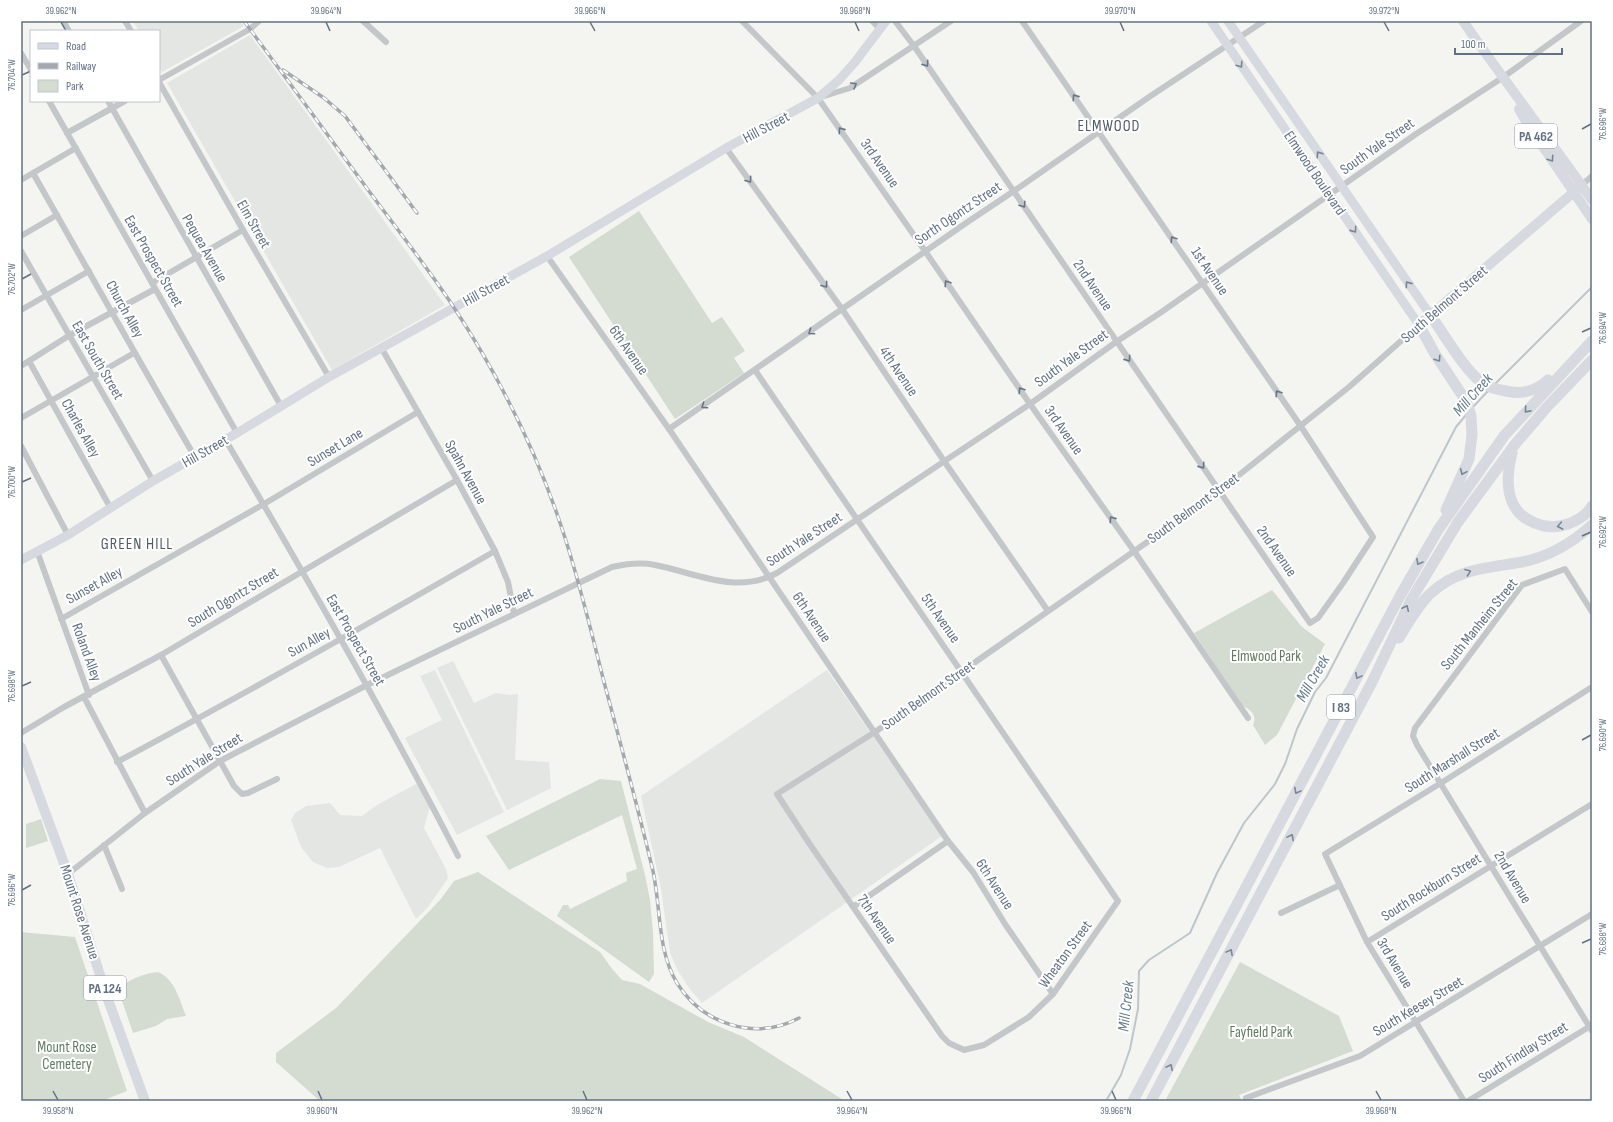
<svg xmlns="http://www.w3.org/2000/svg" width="1613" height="1122" font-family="'Sofia Sans Condensed',sans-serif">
<rect width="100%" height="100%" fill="#f4f5f0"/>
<g fill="#e4e6e3">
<path d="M133 21H240L244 26 162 72 159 67V31H139Z"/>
<path d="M250 35 445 305 332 370 167 83Z"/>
<path d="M453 661 474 703 496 693 510 695 518 694 515 760 549 762 551 788 507 810 437 668Z"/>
<path d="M435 670 504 812 457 835 405 738 442 720 420 676Z"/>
<path d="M827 670 942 836 702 1003 689 988 678 971 670 953 661 889 641 796Z"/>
<path d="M418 783 430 807 424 828 446 869 448 878 428 907 416 919 380 848 339 867 327 868 313 862 301 847 291 820 295 813 306 806 330 803 340 815 362 816 377 805Z"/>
</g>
<g fill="#d4dcd1">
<path d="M639 211 712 323 722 317 745 351 734 358 744 373 675 419 569 257Z"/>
<path d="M1272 590 1302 627 1325 644 1277 735 1265 745 1253 725C1257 716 1252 710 1243 706L1194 633Z"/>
<path d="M600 779 621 781 645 875 650 900 653 932 654 974 649 982 557 916 563 905H568L570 909 627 881 626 873 637 869 622 815 509 870 486 836Z"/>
<path d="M41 819 48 841 26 848V824Z"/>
<path d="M478 872 600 952 613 970 622 980 640 984 708 1022 744 1037 845 1101H320L276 1062V1053L336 1008 440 900 454 881Z"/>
<path d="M21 932 75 937 127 1091 102 1101H21Z"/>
<path d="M1240 962 1339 1016 1353 1051 1239 1095 1242 1101H1165Z"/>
<path d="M158 972C175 979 180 1001 186 1016L167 1019 156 1026 133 1033 118 989C127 980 145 973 158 972Z"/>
</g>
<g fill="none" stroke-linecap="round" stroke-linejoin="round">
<g stroke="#bcc6cc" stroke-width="2">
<path d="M1494 385 1592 287"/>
<path d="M1472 408 1488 391"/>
<path d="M1106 1101 1121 1075 1130 1049 1138 1009 1139 971 1149 960 1190 933 1217 873 1244 823 1275 784 1285 764 1297 729 1315 692 1326 678 1456 427 1466 415"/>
</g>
<g stroke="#c3c7ca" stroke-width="6">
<path d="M63 21 69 31"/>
<path d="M125 21 131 31"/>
<path d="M363 21 386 42"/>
<path d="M742 21 818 98 925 251 1030 404 1134 551 1248 718"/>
<path d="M872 21 880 29"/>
<path d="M895 21 914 46 1310 623 1318 618 1343 583 1373 537 1300 425 1022 21"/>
<path d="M21 53 31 70"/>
<path d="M159 80 250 29 259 21"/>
<path d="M159 82 243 230 329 377"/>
<path d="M821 97 850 88 951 21"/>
<path d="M49 101 237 433"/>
<path d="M108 101 281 406"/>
<path d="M67 133 125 101"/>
<path d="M726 148 842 309 944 461 1048 611"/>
<path d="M33 173C87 268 140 363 195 457"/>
<path d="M21 180 76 148"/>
<path d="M1582 185 1592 176"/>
<path d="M21 236 57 215"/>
<path d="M21 251 153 481"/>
<path d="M547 256 669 429 948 841 973 872 1005 924 1053 994"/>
<path d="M152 283 243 230"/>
<path d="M21 310 89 271"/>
<path d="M382 349 457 480 495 551 508 582 514 613"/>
<path d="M29 361 110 507"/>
<path d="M21 366 70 335 155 289"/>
<path d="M755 370C875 548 998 724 1118 901L1053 994 1029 1017 984 1045 964 1050 949 1043 942 1036 809 843 777 794 875 732 1176 522 1219 491 1349 387 1419 325"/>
<path d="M21 418 134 353"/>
<path d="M669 429 969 221 1014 191 1149 97 1264 21"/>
<path d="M225 439C306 576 385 714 458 856"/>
<path d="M21 446 68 535"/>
<path d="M37 551 89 695"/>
<path d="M1592 612 1565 569 1522 585 1415 728 1413 736 1417 745 1592 1031"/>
<path d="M61 619 264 504 418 412"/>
<path d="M161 655 234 786 242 794 248 793 277 779"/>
<path d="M84 697 145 813"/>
<path d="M21 733 64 707 161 655 457 480"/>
<path d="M117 762C245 694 370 623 495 551"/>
<path d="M104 845 122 889"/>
<path d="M68 874 145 813 220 761 367 685 612 567C626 564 641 562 655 565 696 573 736 595 777 573L1030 404 1116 342 1160 313 1416 134 1502 78 1581 21"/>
<path d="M853 907 948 841"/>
<path d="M1281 913 1340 885"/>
<path d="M1367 942 1592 804"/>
<path d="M1248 1101 1246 1098 1360 1056 1592 914"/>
<path d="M1464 1101 1367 942 1325 854 1441 783 1592 687"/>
<path d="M1468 1101 1592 1025"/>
</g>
<g stroke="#d6d9df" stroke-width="9">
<path d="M1211 21 1419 325"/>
<path d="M1228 21 1431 316"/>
<path d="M21 560 68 535 153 481 237 433 329 377 547 256 726 148 818 98 839 80 855 62 886 21"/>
</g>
<g stroke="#d6d9df" stroke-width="10">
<path d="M1463 21C1505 82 1550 140 1592 200"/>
<path d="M1519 109 1527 123 1592 219"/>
<path d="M1419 325 1582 185"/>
<path d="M21 747 68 874 107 997 145 1101"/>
</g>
<g stroke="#d6d9df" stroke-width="11">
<path d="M1431 316C1444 334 1466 373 1484 384 1491 389 1502 390 1511 392 1525 394 1538 389 1548 380"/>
<path d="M1419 325 1435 354 1466 401 1471 416 1472 435 1469 459 1446 510"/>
<path d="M1512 453C1505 480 1505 512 1535 523 1546 528 1556 528 1568 524 1576 521 1587 515 1592 506"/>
<path d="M1399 638C1409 622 1418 605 1431 593 1458 568 1489 568 1522 562 1548 557 1573 542 1592 525"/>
<path d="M1133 1101 1400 596 1438 530 1504 436 1592 341"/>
<path d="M1151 1101 1372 682 1411 600 1458 522 1516 443 1547 407 1592 360"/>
</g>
<g stroke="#a3a8af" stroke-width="3.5">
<g id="rail">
<path d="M244 21C284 75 323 129 363 183 393 224 425 264 453 306 501 379 540 458 566 541 581 588 592 635 604 682 621 745 638 808 653 871 661 908 657 950 677 983 703 1025 756 1041 799 1018"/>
<path d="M283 70 324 98 345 116 417 213"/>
</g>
</g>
<use href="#rail" stroke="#fff" stroke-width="2" stroke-dasharray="6" stroke-linecap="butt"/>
</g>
<defs><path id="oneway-chevron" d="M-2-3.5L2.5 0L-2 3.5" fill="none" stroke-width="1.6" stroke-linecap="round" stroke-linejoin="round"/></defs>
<g stroke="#667587">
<use href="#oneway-chevron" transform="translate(926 64) rotate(55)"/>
<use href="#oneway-chevron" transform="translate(854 85) rotate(-30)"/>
<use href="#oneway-chevron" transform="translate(1075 97) rotate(-125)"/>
<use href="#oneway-chevron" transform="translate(841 130) rotate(-125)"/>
<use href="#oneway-chevron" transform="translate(749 180) rotate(54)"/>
<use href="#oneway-chevron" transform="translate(1023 205) rotate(56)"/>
<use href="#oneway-chevron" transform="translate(1173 239) rotate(-124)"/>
<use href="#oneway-chevron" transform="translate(947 283) rotate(-124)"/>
<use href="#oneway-chevron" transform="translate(825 285) rotate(54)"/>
<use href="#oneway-chevron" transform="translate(811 332) rotate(145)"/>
<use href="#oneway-chevron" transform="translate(1128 359) rotate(55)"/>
<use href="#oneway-chevron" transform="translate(1021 390) rotate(-124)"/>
<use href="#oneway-chevron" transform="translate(1278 393) rotate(-124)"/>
<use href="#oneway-chevron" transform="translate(704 406) rotate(146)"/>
<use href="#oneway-chevron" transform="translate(1202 466) rotate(55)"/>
<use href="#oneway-chevron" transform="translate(1112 519) rotate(-125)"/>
</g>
<g stroke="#788695">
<use href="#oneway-chevron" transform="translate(1240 65) rotate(56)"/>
<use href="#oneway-chevron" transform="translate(1319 154) rotate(-124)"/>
<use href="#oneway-chevron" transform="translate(1551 159) rotate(56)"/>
<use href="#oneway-chevron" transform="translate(1354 230) rotate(55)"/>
<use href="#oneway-chevron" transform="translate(1408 284) rotate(-125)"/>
<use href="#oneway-chevron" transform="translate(1438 359) rotate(56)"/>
<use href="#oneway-chevron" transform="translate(1527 410) rotate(132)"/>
<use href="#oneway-chevron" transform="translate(1463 472) rotate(114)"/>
<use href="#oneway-chevron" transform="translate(1560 526) rotate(169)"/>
<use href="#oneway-chevron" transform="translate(1419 562) rotate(120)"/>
<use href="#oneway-chevron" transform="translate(1468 572) rotate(-21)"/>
<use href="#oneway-chevron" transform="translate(1406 608) rotate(-65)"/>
<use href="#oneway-chevron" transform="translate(1358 676) rotate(118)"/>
<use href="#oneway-chevron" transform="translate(1297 791) rotate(118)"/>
<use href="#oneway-chevron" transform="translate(1291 837) rotate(-62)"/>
<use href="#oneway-chevron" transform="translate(1230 952) rotate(-62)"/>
<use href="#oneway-chevron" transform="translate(1170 1067) rotate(-62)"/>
</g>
<path fill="none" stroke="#617183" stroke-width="1.5" d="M61 22 66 31M326 22 330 31M590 22 595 31M855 22 859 31M1120 22 1124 31M1384 22 1389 31M22 75 31 71M1582 129 1591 124M22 279 31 274M1582 332 1591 328M22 482 31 478M1582 536 1591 532M22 686 31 682M1582 740 1591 735M22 890 31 885M1582 943 1591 939M53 1091 58 1100M318 1091 322 1100M583 1091 587 1100M847 1091 852 1100M1112 1091 1116 1100M1376 1091 1381 1100"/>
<g text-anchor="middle" stroke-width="4" stroke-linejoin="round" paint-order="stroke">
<g fill="#fff" stroke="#909ca8" stroke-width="1">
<rect x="1515" y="124" width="42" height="24" rx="3"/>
<rect x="1327" y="695" width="28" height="24" rx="3"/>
<rect x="84" y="976" width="42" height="24" rx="3"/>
</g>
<g font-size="14" font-weight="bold" fill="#617183">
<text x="1536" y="141">PA 462</text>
<text x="1341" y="712">I 83</text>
<text x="105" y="993">PA 124</text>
</g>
<g font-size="15" fill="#617183" stroke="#fff">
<text transform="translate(766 127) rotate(-28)" y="5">Hill Street</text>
<text transform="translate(1377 146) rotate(-35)" y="5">South Yale Street</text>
<text transform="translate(880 163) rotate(55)" y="5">3rd Avenue</text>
<text transform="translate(1315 173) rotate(56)" y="5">Elmwood Boulevard</text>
<text transform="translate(958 213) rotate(-34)" y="5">Sorth Ogontz Street</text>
<text transform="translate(254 224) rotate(60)" y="5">Elm Street</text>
<text transform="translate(205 248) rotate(60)" y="5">Pequea Avenue</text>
<text transform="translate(154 261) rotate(60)" y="5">East Prospect Street</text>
<text transform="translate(1210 271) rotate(56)" y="5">1st Avenue</text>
<text transform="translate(1093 285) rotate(56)" y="5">2nd Avenue</text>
<text transform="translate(486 290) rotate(-29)" y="5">Hill Street</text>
<text transform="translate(1444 304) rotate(-41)" y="5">South Belmont Street</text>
<text transform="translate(125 309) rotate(61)" y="5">Church Alley</text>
<text transform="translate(629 350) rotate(55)" y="5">6th Avenue</text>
<text transform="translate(1071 358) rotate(-36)" y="5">South Yale Street</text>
<text transform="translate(98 360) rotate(60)" y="5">East South Street</text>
<text transform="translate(899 371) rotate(56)" y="5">4th Avenue</text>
<text transform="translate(81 428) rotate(61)" y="5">Charles Alley</text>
<text transform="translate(1064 430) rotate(55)" y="5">3rd Avenue</text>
<text transform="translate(335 447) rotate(-31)" y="5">Sunset Lane</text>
<text transform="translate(205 451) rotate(-30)" y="5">Hill Street</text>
<text transform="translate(466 472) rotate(61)" y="5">Spahn Avenue</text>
<text transform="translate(1193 508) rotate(-36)" y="5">South Belmont Street</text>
<text transform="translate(804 539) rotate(-33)" y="5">South Yale Street</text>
<text transform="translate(1277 551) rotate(55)" y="5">2nd Avenue</text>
<text transform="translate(94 585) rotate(-29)" y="5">Sunset Alley</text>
<text transform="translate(233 597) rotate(-31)" y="5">South Ogontz Street</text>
<text transform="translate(493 610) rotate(-26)" y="5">South Yale Street</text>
<text transform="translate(812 617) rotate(56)" y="5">6th Avenue</text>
<text transform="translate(941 618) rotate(55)" y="5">5th Avenue</text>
<text transform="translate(1479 624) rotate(-51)" y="5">South Manheim Street</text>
<text transform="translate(356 640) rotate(60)" y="5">East Prospect Street</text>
<text transform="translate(309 642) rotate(-29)" y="5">Sun Alley</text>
<text transform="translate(87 652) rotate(70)" y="5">Roland Alley</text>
<text transform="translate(928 695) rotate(-35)" y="5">South Belmont Street</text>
<text transform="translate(204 759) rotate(-32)" y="5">South Yale Street</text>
<text transform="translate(1452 760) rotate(-32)" y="5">South Marshall Street</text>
<text transform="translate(1513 877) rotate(59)" y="5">2nd Avenue</text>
<text transform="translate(995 884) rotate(57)" y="5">6th Avenue</text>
<text transform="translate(1431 887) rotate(-32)" y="5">South Rockburn Street</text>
<text transform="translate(80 912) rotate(72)" y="5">Mount Rose Avenue</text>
<text transform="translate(877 919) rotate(55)" y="5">7th Avenue</text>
<text transform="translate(1065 954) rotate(-54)" y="5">Wheaton Street</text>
<text transform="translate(1395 963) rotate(59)" y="5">3rd Avenue</text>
<text transform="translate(1418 1006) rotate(-31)" y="5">South Keesey Street</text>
<text transform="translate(1523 1052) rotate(-32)" y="5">South Findlay Street</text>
</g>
<g font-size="15" fill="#637a61" stroke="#fff">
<text x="1266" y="661">Elmwood Park</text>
<text x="1261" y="1037">Fayfield Park</text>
<text x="67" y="1052">Mount Rose<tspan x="67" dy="17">Cemetery</tspan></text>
</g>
<g font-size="16" letter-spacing="1" fill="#505b68" stroke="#fff">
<text x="1109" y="131">ELMWOOD</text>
<text x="137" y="549">GREEN HILL</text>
</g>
<g font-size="16" font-style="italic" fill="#627a88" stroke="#fff">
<text transform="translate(1472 394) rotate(-48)" y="6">Mill Creek</text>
<text transform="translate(1312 678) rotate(-60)" y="6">Mill Creek</text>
<text transform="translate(1125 1006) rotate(-84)" y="6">Mill Creek</text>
</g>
</g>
<rect width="1613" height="1122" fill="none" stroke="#ffffff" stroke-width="44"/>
<rect x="30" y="30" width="130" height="72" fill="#ffffff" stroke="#c0c6cd"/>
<rect x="38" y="43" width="20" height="6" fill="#d6d9df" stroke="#c0c6cd"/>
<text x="66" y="50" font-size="12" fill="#617183">Road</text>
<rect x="38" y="63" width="20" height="6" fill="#a3a8af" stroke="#c0c6cd"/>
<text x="66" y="70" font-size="12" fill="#617183">Railway</text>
<rect x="38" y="80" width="20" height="12" fill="#d4dcd1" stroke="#c0c6cd"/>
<text x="66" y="90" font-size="12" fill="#617183">Park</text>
<path d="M1455 48v6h107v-6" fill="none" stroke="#617183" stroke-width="2"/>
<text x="1461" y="48" font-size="12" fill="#617183" stroke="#ffffff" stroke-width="3" paint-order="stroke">100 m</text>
<rect x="22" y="22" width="1569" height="1078" fill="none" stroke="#617183" stroke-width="1.5"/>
<g font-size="10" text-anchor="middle" fill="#617183">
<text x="61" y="14">39.962°N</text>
<text x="326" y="14">39.964°N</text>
<text x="590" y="14">39.966°N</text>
<text x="855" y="14">39.968°N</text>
<text x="1120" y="14">39.970°N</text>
<text x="1384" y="14">39.972°N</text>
<text transform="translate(11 75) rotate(-90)" y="4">76.704°W</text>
<text transform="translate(1602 124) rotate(-90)" y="4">76.696°W</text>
<text transform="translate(11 279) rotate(-90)" y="4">76.702°W</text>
<text transform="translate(1602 328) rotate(-90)" y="4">76.694°W</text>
<text transform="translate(11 482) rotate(-90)" y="4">76.700°W</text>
<text transform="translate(1602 532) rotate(-90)" y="4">76.692°W</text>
<text transform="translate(11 686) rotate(-90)" y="4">76.698°W</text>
<text transform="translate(1602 735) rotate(-90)" y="4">76.690°W</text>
<text transform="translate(11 890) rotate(-90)" y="4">76.696°W</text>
<text transform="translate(1602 939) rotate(-90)" y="4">76.688°W</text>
<text x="58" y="1114">39.958°N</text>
<text x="322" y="1114">39.960°N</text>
<text x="587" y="1114">39.962°N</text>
<text x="852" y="1114">39.964°N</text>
<text x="1116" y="1114">39.966°N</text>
<text x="1381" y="1114">39.968°N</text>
</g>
</svg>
